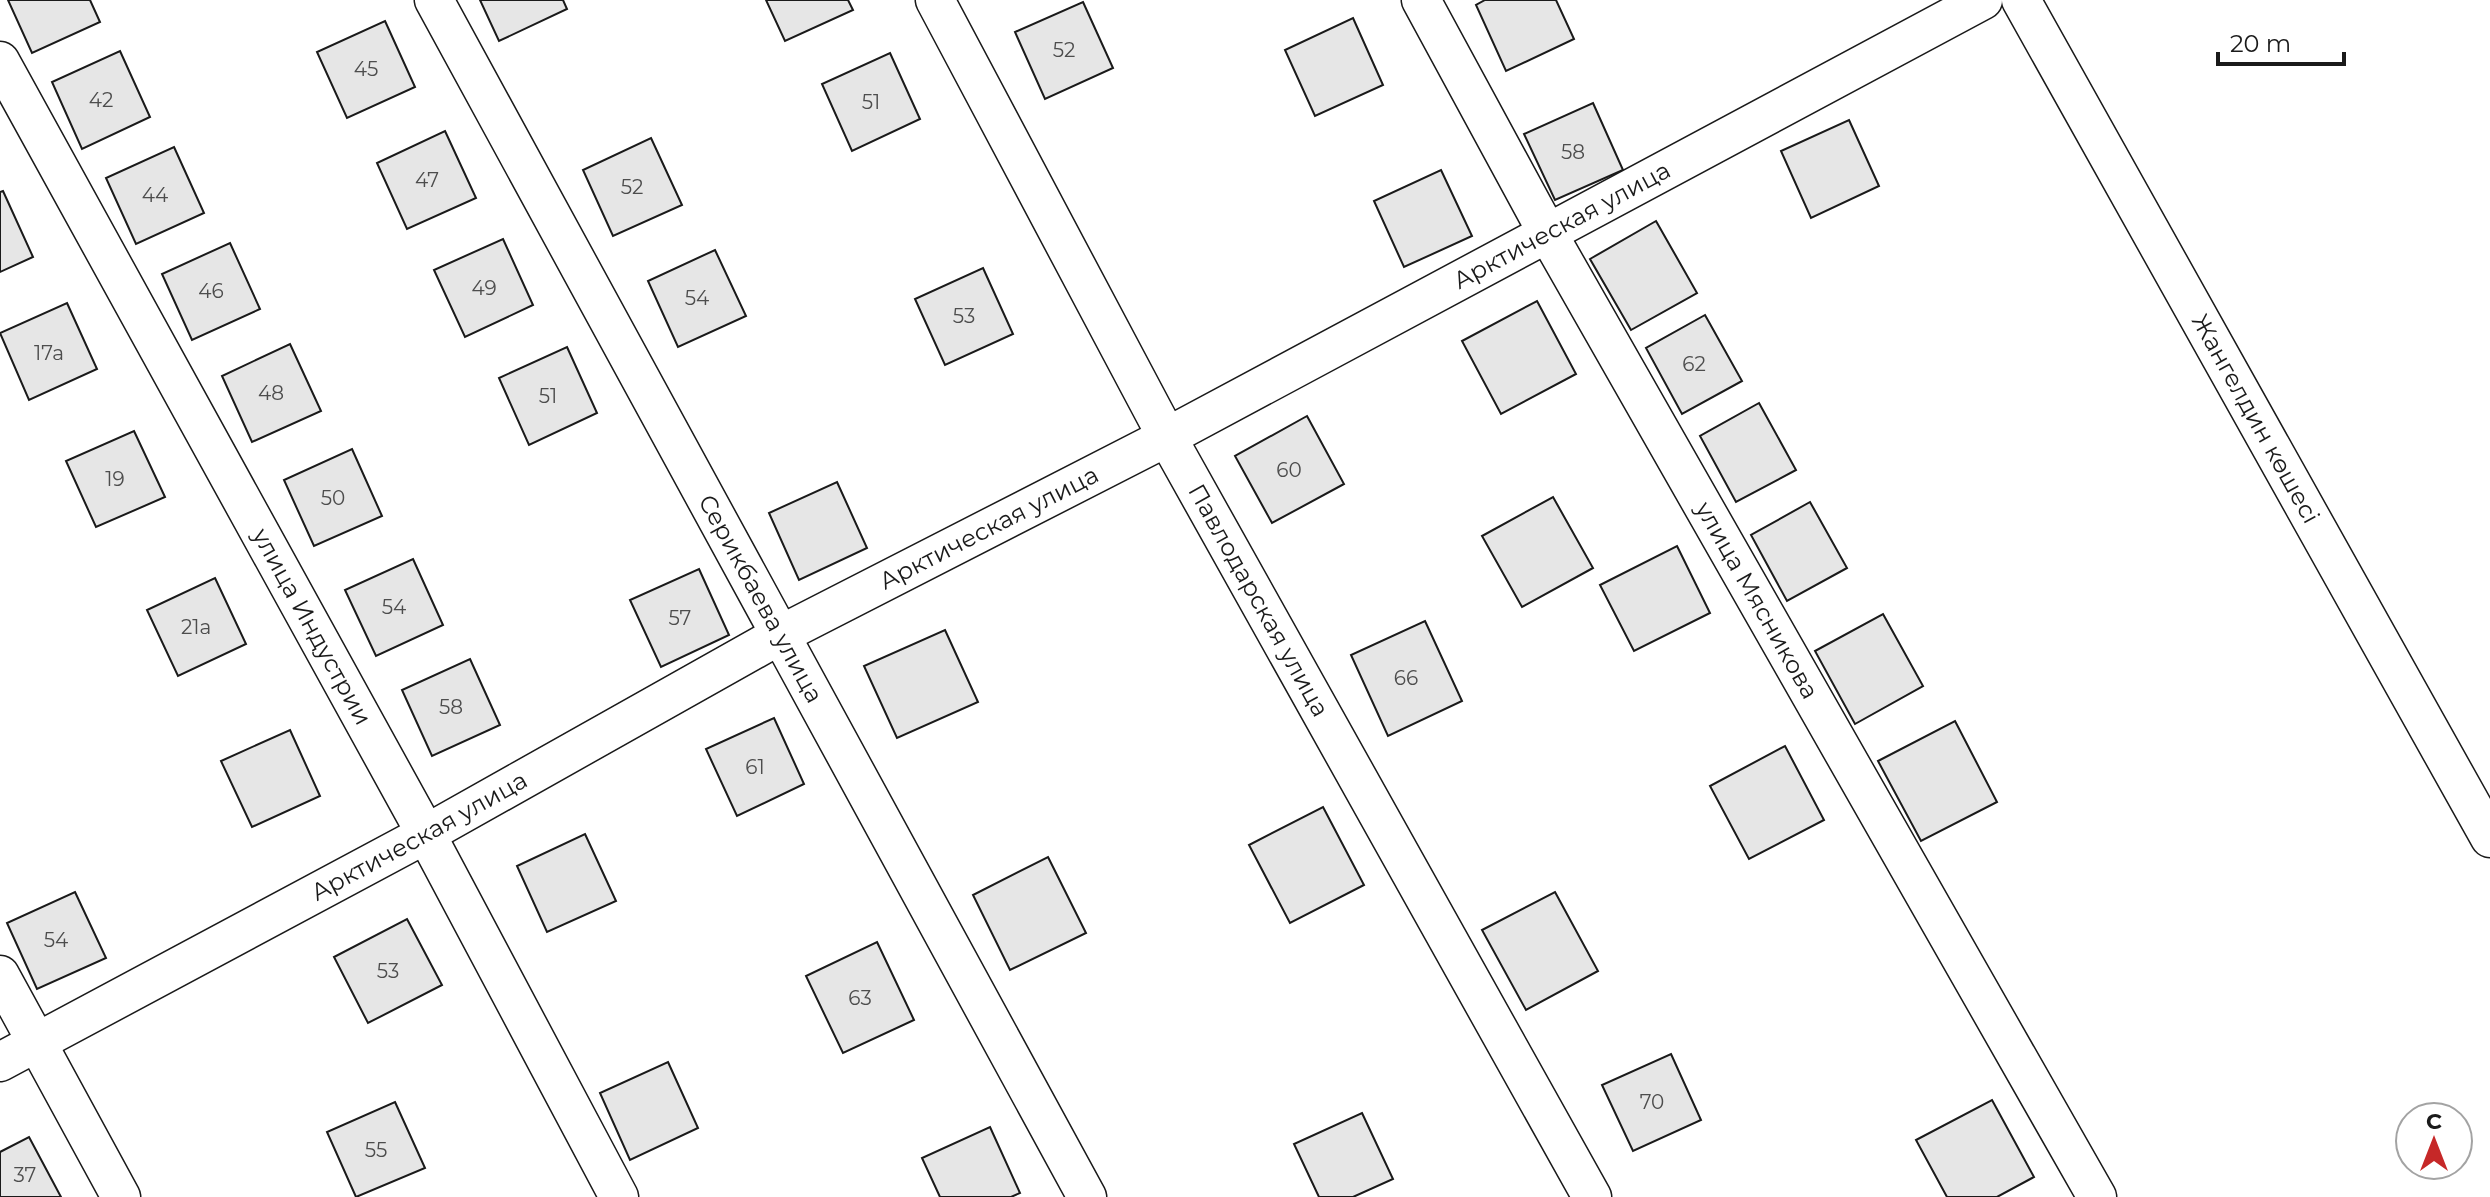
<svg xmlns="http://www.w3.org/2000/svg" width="2490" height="1197" font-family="Montserrat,sans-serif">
<rect width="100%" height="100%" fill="#fff"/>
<g fill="#e6e6e6" stroke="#1a1a1a" stroke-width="2">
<path d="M8 0H90L100 22 32 53Z"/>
<path d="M480 0H563L567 9 499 41Z"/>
<path d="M766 0H848L853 10 785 41Z"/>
<path d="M1485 0H1556L1574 39 1506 71 1476 5Z"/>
<path d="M1083 2 1113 68 1045 99 1015 32Z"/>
<path d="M1353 18 1383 85 1315 116 1285 50Z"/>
<path d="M385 21 415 87 347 118 317 52Z"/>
<path d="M120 51 150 117 82 149 52 82Z"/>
<path d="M890 53 920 119 852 151 822 84Z"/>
<path d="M1593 103 1623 170 1555 200 1524 134Z"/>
<path d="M1849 120 1879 186 1811 218 1781 151Z"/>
<path d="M445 131 476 198 407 229 377 163Z"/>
<path d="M651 138 682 205 613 236 583 170Z"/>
<path d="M174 147 204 213 136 244 106 178Z"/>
<path d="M1441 170 1472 236 1404 267 1374 201Z"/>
<path d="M3 191 33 257 0 272V192Z"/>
<path d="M1656 221 1697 293 1631 330 1590 259Z"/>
<path d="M503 239 533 305 465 337 434 270Z"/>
<path d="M230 243 260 309 192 340 162 274Z"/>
<path d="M715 250 746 316 678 347 648 281Z"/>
<path d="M983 268 1013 334 945 365 915 299Z"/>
<path d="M1537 301 1576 374 1501 414 1462 341Z"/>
<path d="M67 303 97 369 29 400 0 333Z"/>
<path d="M1705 315 1742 381 1682 414 1646 348Z"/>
<path d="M290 344 321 411 252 442 222 376Z"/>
<path d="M567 347 597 413 529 445 499 378Z"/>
<path d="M1759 403 1796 470 1736 502 1700 436Z"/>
<path d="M1307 416 1344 484 1272 523 1235 456Z"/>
<path d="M134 431 165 497 96 527 66 461Z"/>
<path d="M352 449 382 516 314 546 284 480Z"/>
<path d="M837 482 867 548 799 580 769 513Z"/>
<path d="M1553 497 1593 568 1522 607 1482 536Z"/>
<path d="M1810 502 1847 568 1787 601 1751 535Z"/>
<path d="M1677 546 1710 613 1634 651 1600 585Z"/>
<path d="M413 559 443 625 376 656 345 590Z"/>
<path d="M699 569 729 635 661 667 630 600Z"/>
<path d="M215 578 246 644 178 676 147 610Z"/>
<path d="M1883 614 1923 686 1855 724 1815 651Z"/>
<path d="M1425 621 1462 701 1388 736 1351 655Z"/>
<path d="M945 630 978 702 897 738 864 666Z"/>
<path d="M470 659 500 725 432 756 402 690Z"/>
<path d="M774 718 804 784 737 816 706 749Z"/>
<path d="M1955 721 1997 802 1921 841 1878 761Z"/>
<path d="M290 730 320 796 252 827 221 761Z"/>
<path d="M1785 746 1824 820 1749 859 1710 786Z"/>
<path d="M1323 807 1364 885 1290 923 1249 845Z"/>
<path d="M585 834 616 901 547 932 517 866Z"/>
<path d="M1048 857 1086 933 1010 970 973 895Z"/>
<path d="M75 892 106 958 37 989 7 923Z"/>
<path d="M1555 892 1598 971 1526 1010 1482 930Z"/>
<path d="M407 919 442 985 368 1023 334 957Z"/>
<path d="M877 942 914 1020 843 1053 806 976Z"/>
<path d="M1671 1054 1701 1120 1633 1151 1602 1085Z"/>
<path d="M668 1062 698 1128 630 1160 600 1093Z"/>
<path d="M1992 1100 2034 1177 1997 1197H1947L1916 1140Z"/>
<path d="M395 1102 425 1168 356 1197 327 1132Z"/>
<path d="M1362 1113 1393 1179 1353 1197H1319L1294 1144Z"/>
<path d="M990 1127 1020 1193 1011 1197H940L922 1158Z"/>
<path d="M29 1137 61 1197H0V1152Z"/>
</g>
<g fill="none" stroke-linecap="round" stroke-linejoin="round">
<g stroke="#1a1a1a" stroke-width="41">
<g id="minor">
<path id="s1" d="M434 0 1087 1197"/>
<path id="s2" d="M935 0 1167 437 1592 1197"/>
<path id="s3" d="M1421 0 1548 234 2097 1197"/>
<path id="s4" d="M2021 0 2490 838"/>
<path id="s5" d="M0 61 426 834 619 1197"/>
<path d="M0 975 121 1197"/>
<path id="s6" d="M0 1062 426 834 780 635 1167 437 1983 0"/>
</g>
</g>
<use href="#minor" stroke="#fff" stroke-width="38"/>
</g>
<g text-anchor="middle" stroke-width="6" stroke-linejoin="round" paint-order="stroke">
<g font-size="20" fill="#4d4d4d">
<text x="1064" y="57">52</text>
<text x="366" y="76">45</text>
<text x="101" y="107">42</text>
<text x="871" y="109">51</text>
<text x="1573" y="159">58</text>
<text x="427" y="187">47</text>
<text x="632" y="194">52</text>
<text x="155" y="202">44</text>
<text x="484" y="295">49</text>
<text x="211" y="298">46</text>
<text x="697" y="305">54</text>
<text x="964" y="323">53</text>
<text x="49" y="360">17а</text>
<text x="1694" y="371">62</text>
<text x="271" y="400">48</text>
<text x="548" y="403">51</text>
<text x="1289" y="477">60</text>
<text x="115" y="486">19</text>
<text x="333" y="505">50</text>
<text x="394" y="614">54</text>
<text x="680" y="625">57</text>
<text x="196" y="634">21а</text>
<text x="1406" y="685">66</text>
<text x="451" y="714">58</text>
<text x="755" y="774">61</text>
<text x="56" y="947">54</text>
<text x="388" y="978">53</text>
<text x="860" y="1005">63</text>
<text x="1652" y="1109">70</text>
<text x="376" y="1157">55</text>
<text x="25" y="1182">37</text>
</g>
<g font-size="24" fill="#1a1a1a" stroke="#fff">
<text dy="8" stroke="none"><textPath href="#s6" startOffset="1772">Арктическая улица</textPath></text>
<text dy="8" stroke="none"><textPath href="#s4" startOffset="480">Жангелдин көшесі</textPath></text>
<text dy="8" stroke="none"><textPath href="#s6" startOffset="1124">Арктическая улица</textPath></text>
<text dy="8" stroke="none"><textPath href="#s1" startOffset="682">Серикбаева улица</textPath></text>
<text dy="8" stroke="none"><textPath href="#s3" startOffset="688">улица Мясникова</textPath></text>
<text dy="8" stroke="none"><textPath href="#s2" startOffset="682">Павлодарская улица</textPath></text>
<text dy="8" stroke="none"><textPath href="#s5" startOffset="646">улица Индустрии</textPath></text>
<text dy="8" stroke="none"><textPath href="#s6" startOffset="476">Арктическая улица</textPath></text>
</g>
</g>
<g transform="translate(2434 1141)"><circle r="38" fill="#ffffff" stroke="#a3a3a3" stroke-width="2"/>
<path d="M0-6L14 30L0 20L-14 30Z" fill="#c62828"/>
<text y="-12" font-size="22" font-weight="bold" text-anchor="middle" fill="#1a1a1a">С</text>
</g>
<path d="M2218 52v12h126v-12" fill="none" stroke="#1a1a1a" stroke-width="4"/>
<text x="2230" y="52" font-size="24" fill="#1a1a1a" stroke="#ffffff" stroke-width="6" paint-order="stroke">20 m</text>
</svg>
